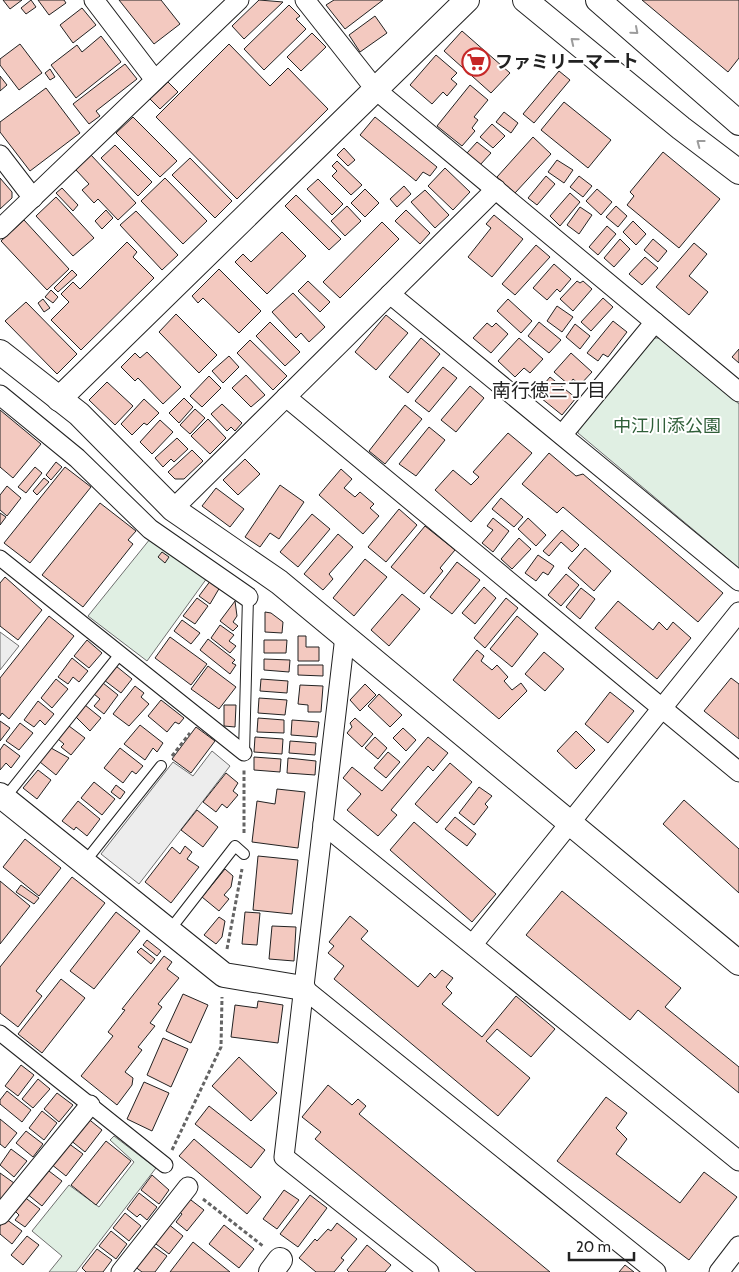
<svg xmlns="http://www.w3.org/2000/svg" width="739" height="1272" font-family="Cabin,'Noto Sans JP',sans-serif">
<rect width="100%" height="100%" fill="#fff"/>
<g fill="#e0efe3" stroke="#6f6f6f">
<path d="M649 338H659L739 404V568L578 433 577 424Z"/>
<path d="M150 539 207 578 147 661 88 616Z"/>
<path d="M114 1136 156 1168 76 1272H49L62 1256 32 1231 69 1185 99 1207 134 1162 110 1140Z"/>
</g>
<g fill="#ededed" stroke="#6f6f6f">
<path d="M0 632 19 646 0 670Z"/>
<path d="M212 751 230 766 139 884 101 854 173 762 193 776Z"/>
</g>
<g fill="#f3c9c0" stroke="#222">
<path d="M3 0H22L10 9Z"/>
<path d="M31 0 36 7 26 14 21 8Z"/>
<path d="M38 0H64L66 3 49 15Z"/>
<path d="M119 0H161L180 24 154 44Z"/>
<path d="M259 0 283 2 244 39 232 26Z"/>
<path d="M334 0H383L345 29 326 5Z"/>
<path d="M642 0H739V58L728 72Z"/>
<path d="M289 5 300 16 296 19 306 29 264 70 244 49Z"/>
<path d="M82 8 96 25 73 43 60 25Z"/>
<path d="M375 16 387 33 360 52 349 35Z"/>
<path d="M462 31 510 73 491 93 444 51Z"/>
<path d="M312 33 326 47 301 71 287 57Z"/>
<path d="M101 36 121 62 76 98 51 65 77 45 82 52Z"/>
<path d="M20 44 42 73 19 90 0 65V59Z"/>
<path d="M229 44 270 86 288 68 328 109 237 199 156 117Z"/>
<path d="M436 55 457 73 451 79 457 84 447 96 443 92 432 104 410 85Z"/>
<path d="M125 64 137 79 96 111 100 116 89 124 73 104Z"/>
<path d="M50 69 55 77 50 80 45 73Z"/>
<path d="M559 71 570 80 534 123 523 114Z"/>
<path d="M0 76 7 85 0 91Z"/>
<path d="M168 82 178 92 160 109 150 99Z"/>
<path d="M470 85 488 100 474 117 478 120 472 128 475 131 462 146 437 126Z"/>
<path d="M46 88 80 133 30 171 0 132V122Z"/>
<path d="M564 102 611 140 588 168 541 130Z"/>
<path d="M504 112 518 123 511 133 496 122Z"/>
<path d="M133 117 177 161 160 177 116 133Z"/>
<path d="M375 117 437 167 430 176 423 172 416 181 360 135Z"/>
<path d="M492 124 505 136 493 148 480 137Z"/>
<path d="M533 137 551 154 515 193 497 177Z"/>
<path d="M477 142 491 153 480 165 467 153Z"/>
<path d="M115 145 152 182 138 196 101 158Z"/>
<path d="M344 148 355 160 348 166 337 155Z"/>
<path d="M663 152 720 199 679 248 627 205 634 196 630 192Z"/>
<path d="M91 155 136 203 118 220 98 199 94 203 82 190 89 184 76 170Z"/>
<path d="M190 158 232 201 215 218 172 175Z"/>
<path d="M557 160 573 170 564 183 548 172Z"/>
<path d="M337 161 362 185 351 195 332 176 337 171 332 166Z"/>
<path d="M445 168 470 192 453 210 428 186Z"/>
<path d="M546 176 555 184 537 205 528 198Z"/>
<path d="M579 176 592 186 583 197 570 187Z"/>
<path d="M0 178 12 192V198L0 209Z"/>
<path d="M165 178 207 221 183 244 141 201Z"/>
<path d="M318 179 343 204 332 215 307 189Z"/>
<path d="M404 186 411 194 397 207 390 199Z"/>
<path d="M62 188 78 205 73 211 56 193Z"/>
<path d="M365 189 379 203 365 217 351 203Z"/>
<path d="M597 189 612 202 601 215 586 201Z"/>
<path d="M425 190 449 215 435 228 411 202Z"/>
<path d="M570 193 580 202 560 226 550 216Z"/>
<path d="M296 195 341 239 329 250 285 206Z"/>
<path d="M56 197 94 238 73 256 36 216Z"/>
<path d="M347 206 361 221 345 236 331 221Z"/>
<path d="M616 206 627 216 618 227 606 217Z"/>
<path d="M580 207 592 215 579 234 567 225Z"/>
<path d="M106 210 113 218 102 229 95 221Z"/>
<path d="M406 210 430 233 420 244 395 221Z"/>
<path d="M136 211 178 255 162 270 120 225Z"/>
<path d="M494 215 523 239 492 277 468 257 491 228 486 224Z"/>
<path d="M24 220 69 269 47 290 1 241Z"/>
<path d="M633 221 646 234 636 245 623 232Z"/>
<path d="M382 222 399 239 340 298 323 282Z"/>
<path d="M607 226 616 234 598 255 589 247Z"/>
<path d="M282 232 306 256 267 294 235 262 243 254 251 262Z"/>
<path d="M620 239 630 249 614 267 604 258Z"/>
<path d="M653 239 667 251 658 262 644 250Z"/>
<path d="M127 242 137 252 133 257 154 278 81 350 51 320 69 302 61 294 73 282 80 289Z"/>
<path d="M694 243 707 254 689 276 708 292 689 315 656 287Z"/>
<path d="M536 245 550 257 515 295 502 284Z"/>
<path d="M645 257 658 268 642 285 629 274Z"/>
<path d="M554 264 571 279 560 292 557 289 547 300 533 288Z"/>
<path d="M219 269 261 311 239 333 203 298 198 303 192 296Z"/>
<path d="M72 270 77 275 58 292 54 288Z"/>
<path d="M308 281 330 302 320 312 298 291Z"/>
<path d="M577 281 580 283 583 281 592 289 573 311 560 299Z"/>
<path d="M51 290 58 297 53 303 45 297Z"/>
<path d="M293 293 325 327 309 342 301 333 296 338 272 312Z"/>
<path d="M603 298 613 307 591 331 581 322Z"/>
<path d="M43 299 50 308 44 312 38 303Z"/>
<path d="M508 299 532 321 521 333 497 311Z"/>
<path d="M26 302 77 354 57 374 5 321Z"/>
<path d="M557 306 573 317 562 332 547 321Z"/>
<path d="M176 314 217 355 199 373 159 332Z"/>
<path d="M386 315 408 333 376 370 355 352Z"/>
<path d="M613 321 627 332 608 357 603 354 598 361 587 353Z"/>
<path d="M270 322 300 352 285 366 256 336Z"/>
<path d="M539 322 561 340 549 353 528 336Z"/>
<path d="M487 323 492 327 496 323 508 334 491 353 473 338Z"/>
<path d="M575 324 590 336 580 349 566 337Z"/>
<path d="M421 338 440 354 408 393 389 377Z"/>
<path d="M519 338 543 359 530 373 524 368 515 377 498 361Z"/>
<path d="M250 340 287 376 273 390 237 353Z"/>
<path d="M739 349V363L732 357Z"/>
<path d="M147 352 181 387 163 404 138 378 135 381 121 367 135 353 140 358Z"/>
<path d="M571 353 592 372 580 385 573 379 569 385 554 372Z"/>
<path d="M229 356 239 367 223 383 212 371Z"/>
<path d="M443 367 457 378 429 412 415 401Z"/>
<path d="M246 375 265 395 251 407 232 388Z"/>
<path d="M209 376 221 388 202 407 190 396Z"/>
<path d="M550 377 576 398 562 415 536 394Z"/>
<path d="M107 382 133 406 115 425 89 400Z"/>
<path d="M470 386 484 398 456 432 441 420Z"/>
<path d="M184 398 193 407 179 423 169 413Z"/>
<path d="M144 399 159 413 147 425 144 423 132 435 121 424Z"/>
<path d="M222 404 242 423 235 431 231 427 227 431 211 414Z"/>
<path d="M405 405 422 419 385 464 369 451Z"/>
<path d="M195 409 205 418 190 434 180 425Z"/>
<path d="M0 410 41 444 13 478 0 467Z"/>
<path d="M208 419 226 438 210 454 191 436Z"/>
<path d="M160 420 173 432 152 454 140 442Z"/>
<path d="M429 427 445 440 416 476 399 464Z"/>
<path d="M508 433 532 453 471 522 435 490 453 470 471 485 479 477 473 472Z"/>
<path d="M177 438 188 449 174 462 171 459 163 467 155 458Z"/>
<path d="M192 450 203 461 184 479H175L168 472Z"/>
<path d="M549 453 576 476 583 474 723 593 698 622 563 507 557 513 522 484Z"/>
<path d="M245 459 260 474 238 495 223 480Z"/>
<path d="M56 462 62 467 51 480 46 475Z"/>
<path d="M35 467 42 473 26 493 18 487Z"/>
<path d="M65 467 91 487 30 563 4 543Z"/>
<path d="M341 469 352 479 344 488 355 497 360 492 374 504 370 508 379 516 363 534 319 495Z"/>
<path d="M44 478 49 482 37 495 33 491Z"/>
<path d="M280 485 304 502 279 539 270 533 260 547 245 537Z"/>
<path d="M7 486 21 498 7 516 0 510V495Z"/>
<path d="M216 488 244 509 230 527 202 506Z"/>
<path d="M501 498 523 517 514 527 492 509Z"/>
<path d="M100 503 136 531 128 540 133 544 83 607 42 575Z"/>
<path d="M399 509 417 525 386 562 368 547Z"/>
<path d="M0 513 6 517 0 525Z"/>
<path d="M312 514 330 529 298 567 280 552Z"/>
<path d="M493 518 509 531 493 552 482 543 493 530 487 526Z"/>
<path d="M528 518 546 535 536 546 518 529Z"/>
<path d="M425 526 455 550 440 568 443 571 424 594 391 567Z"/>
<path d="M562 530 579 545 572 552 561 542 549 556 543 551Z"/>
<path d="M338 534 353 547 329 574 333 579 323 590 304 574Z"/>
<path d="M519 538 531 549 512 569 501 559Z"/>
<path d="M585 548 611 571 594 591 568 568Z"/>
<path d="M162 552 169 557 165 563 158 557Z"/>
<path d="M538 555 554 566 548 575 543 572 536 581 525 573Z"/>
<path d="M365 559 387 577 354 616 333 598Z"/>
<path d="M457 562 480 580 452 614 430 597Z"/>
<path d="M566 574 579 585 561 606 548 595Z"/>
<path d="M5 577 42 610 18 640 0 626V583Z"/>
<path d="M211 580 220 587 210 604 199 596Z"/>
<path d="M484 587 496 598 475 624 462 613Z"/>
<path d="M581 588 595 599 580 619 566 607Z"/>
<path d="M402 594 420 609 389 646 371 630Z"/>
<path d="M197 598 208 606 195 624 183 616Z"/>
<path d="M506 598 518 608 485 648 474 638Z"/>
<path d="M235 601 237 616 233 622 238 626 233 631 220 621Z"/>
<path d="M618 601 653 630 659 622 667 630 673 622 691 638 657 679 595 628Z"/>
<path d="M265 612 271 613 283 622 282 633 265 632Z"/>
<path d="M49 616 74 636 9 719 2 713 0 716V678Z"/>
<path d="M517 616 538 634 512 667 490 649Z"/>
<path d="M182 620 200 633 191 644 174 631Z"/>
<path d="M220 625 234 635 229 641 236 646 230 653 211 638Z"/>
<path d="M298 636H306V647H319V661H298Z"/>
<path d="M170 637 207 664 191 685 155 658Z"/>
<path d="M208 639 235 660 232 663 236 665 230 674 200 650Z"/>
<path d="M87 640 102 653 89 668 74 656Z"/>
<path d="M264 640H287L286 653H264Z"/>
<path d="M477 650 484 656 481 661 492 670 497 665 508 677 504 681 512 690 521 683 527 691 499 719 453 680Z"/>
<path d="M544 652 564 669 545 691 525 674Z"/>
<path d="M72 658 88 671 79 682 73 677 68 684 58 677Z"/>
<path d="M264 659 290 660 289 672 264 670Z"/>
<path d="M298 665H323V676L298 675Z"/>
<path d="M116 666 132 679 121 693 104 680Z"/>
<path d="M208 666 236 687 219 709 191 689Z"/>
<path d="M731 678 739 684V739L704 711Z"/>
<path d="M56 679 68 689 52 708 41 698Z"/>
<path d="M261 679 288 681 287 693 260 691Z"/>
<path d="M103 683 118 695 104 714 94 706 100 699 94 694Z"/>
<path d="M365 684 376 695 360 711 350 700Z"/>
<path d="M300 685 323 686 321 712H308V705L298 704Z"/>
<path d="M135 686 144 693 141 697 149 704 129 726 113 714Z"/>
<path d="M610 692 634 711 608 743 585 724Z"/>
<path d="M379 694 402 715 390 727 368 706Z"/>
<path d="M259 698 287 700 285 715 258 713Z"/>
<path d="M161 700 184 718 179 724 175 722 167 732 148 716Z"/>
<path d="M38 701 54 714 45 725 40 720 34 727 24 720Z"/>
<path d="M85 705 101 718 90 731 76 717Z"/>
<path d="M224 705H236L235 727 224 726Z"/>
<path d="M258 718 284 720V733L257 732Z"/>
<path d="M355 718 373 734 362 747 347 733 352 727 350 723Z"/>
<path d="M292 720 319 722 317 737 291 735Z"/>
<path d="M0 721 10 728 0 741Z"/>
<path d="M20 723 33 733 19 750 6 741Z"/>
<path d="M140 725 163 743 157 752 153 748 145 760 124 744Z"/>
<path d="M69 726 85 738 71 755 61 747 64 744 58 739Z"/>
<path d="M196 727 215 741 191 773 172 759Z"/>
<path d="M403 728 416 740 406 751 393 738Z"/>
<path d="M576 731 595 750 576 769 557 751Z"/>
<path d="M255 737 283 739 282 754 254 752Z"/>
<path d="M375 737 387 748 378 759 365 748Z"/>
<path d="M428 737 448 753 433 771 428 766 391 810 397 815 378 836 347 810 361 794 343 778 352 767 382 791Z"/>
<path d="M290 741 316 743 315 755 289 753Z"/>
<path d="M4 744 20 756 11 768 6 763 0 770V750Z"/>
<path d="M51 748 69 758 56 775 40 762Z"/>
<path d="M120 748 143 766 136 774 132 771 123 783 104 768Z"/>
<path d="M388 752 400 762 386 778 374 768Z"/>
<path d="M254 757 281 759 280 772 254 770Z"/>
<path d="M288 758 316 761 315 775 287 773Z"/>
<path d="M450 763 472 782 437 823 415 804Z"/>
<path d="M38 770 51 780 37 799 23 788Z"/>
<path d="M226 773 238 783 233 791 238 795 227 808 222 804 216 812 203 802Z"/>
<path d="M94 782 115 799 102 815 81 798Z"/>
<path d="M116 785 125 792 120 799 111 792Z"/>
<path d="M479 787 492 796 485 804 488 807 474 825 459 813Z"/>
<path d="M277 789 305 792 298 848 252 842 257 801 275 804Z"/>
<path d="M684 800 739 849V893L663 824Z"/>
<path d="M78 801 100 819 87 836 76 827 74 830 62 821Z"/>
<path d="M197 810 218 827 203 847 181 830Z"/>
<path d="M455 817 476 834 467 846 445 829Z"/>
<path d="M414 822 496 894 472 922 390 850Z"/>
<path d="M25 839 61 868 39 896 3 867Z"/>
<path d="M185 846 192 852 187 859 199 867 171 903 145 882 172 847 180 854Z"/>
<path d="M258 856 298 860 292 914 253 910Z"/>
<path d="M225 869 233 876 231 887 224 895 229 899 219 911 202 897Z"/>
<path d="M72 877 105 903 36 991 42 996 18 1027 0 1013V967Z"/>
<path d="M0 881 30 906 0 944Z"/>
<path d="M21 885 39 898 34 904 16 892Z"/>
<path d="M562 891 681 988 665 1007 739 1067V1093L638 1010 630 1020 526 935Z"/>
<path d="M116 912 140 931 94 989 70 971Z"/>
<path d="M245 912 260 913 257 945 242 944Z"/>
<path d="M350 916 368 931 361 939 418 987 430 973 435 978 442 970 453 978 446 987 452 993 442 1004 482 1037 516 996 555 1029 531 1057 497 1029 486 1041 530 1078 498 1116 334 979 344 966 328 953 334 946 329 942Z"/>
<path d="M219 917 225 921 222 937 216 944 204 935Z"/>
<path d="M272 926 296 927 294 961 269 959Z"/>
<path d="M147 940 161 951 157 956 143 945Z"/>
<path d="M141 948 155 959 151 964 137 952Z"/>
<path d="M164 956 172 962 167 969 179 978 158 1004 162 1007 150 1023 155 1026 138 1047 142 1050 125 1072 133 1078 132 1085 117 1105 81 1076 113 1036 108 1032 125 1010 122 1009Z"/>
<path d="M61 979 85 998 42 1053 18 1034Z"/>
<path d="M183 994 208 1005 191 1043 166 1031Z"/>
<path d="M258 1001 283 1005 278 1043 231 1037 235 1005 257 1008Z"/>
<path d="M163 1038 188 1049 171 1087 147 1075Z"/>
<path d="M239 1057 277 1093 251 1121 212 1086Z"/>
<path d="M21 1065 34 1075 18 1096 5 1086Z"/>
<path d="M38 1079 50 1089 33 1108 22 1099Z"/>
<path d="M144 1082 169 1093 152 1131 127 1119Z"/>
<path d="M328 1085 352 1105 358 1099 366 1106 359 1114 550 1272H476L315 1139 321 1132 302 1117Z"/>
<path d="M7 1091 31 1110 22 1122 0 1104V1100Z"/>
<path d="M57 1093 73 1105 59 1122 44 1109Z"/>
<path d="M606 1097 627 1113 616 1128 627 1139 616 1154 680 1203 704 1172 737 1197 689 1260 557 1161Z"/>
<path d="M209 1106 265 1150 251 1168 195 1124Z"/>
<path d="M42 1111 57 1123 44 1140 29 1128Z"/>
<path d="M86 1117 102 1130 85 1152 69 1139Z"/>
<path d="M0 1119 17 1133 5 1148 0 1144Z"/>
<path d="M26 1131 43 1144 33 1157 16 1143Z"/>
<path d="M194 1139 261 1197 247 1214 179 1156Z"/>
<path d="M106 1141 131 1161 96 1205 71 1185Z"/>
<path d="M68 1143 83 1154 66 1176 51 1164Z"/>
<path d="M11 1149 27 1161 14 1177 0 1165Z"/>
<path d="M45 1168 62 1181 42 1206 26 1193Z"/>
<path d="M0 1173 14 1183 0 1200Z"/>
<path d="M152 1175 169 1190 159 1204 141 1190Z"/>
<path d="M284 1190 299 1200 277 1229 263 1219Z"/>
<path d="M139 1193 157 1207 147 1220 140 1214 137 1217 127 1209Z"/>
<path d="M310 1195 327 1208 298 1247 280 1234Z"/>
<path d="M23 1196 40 1209 25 1227 15 1220 19 1215 13 1209Z"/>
<path d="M187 1197 204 1210 187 1231 176 1222 182 1214 177 1210Z"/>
<path d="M125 1213 141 1226 129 1241 113 1228Z"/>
<path d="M6 1219 22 1231 12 1244 0 1234V1226Z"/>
<path d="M167 1223 183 1236 169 1254 152 1241Z"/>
<path d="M337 1223 357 1239 341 1258 344 1260 334 1272H316L299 1258 315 1239 317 1241 328 1229 331 1231Z"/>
<path d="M224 1225 254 1249 239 1268 209 1244Z"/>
<path d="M111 1231 127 1244 116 1259 99 1246Z"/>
<path d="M27 1236 39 1245 23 1265 11 1255Z"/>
<path d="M193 1242 230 1272H170Z"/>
<path d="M367 1245 391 1265 385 1272H349L347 1270Z"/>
<path d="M153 1246 167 1256 155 1272H142L134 1266Z"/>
<path d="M97 1249 112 1260 103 1272H86L82 1268Z"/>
<path d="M625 1265 634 1272H619Z"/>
</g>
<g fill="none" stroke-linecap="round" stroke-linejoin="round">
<g stroke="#222" stroke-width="12">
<g id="service">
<path d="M244 753 248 597"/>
<path d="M4 799 120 654"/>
<path d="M84 863 161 766"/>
<path d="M169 931 235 846 244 854"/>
</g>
</g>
<g stroke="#222" stroke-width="17">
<g id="pedestrian">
<path d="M0 558 244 753"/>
<path d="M0 1033 165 1165"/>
</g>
</g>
<g stroke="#222" stroke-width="21">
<g id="minor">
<path d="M94 0 155 80"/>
<path d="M305 0 376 90 739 392"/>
<path d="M0 155 33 198"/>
<path d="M0 229 239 0"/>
<path d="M390 294 739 581"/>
<path d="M0 395 77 458 150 529 248 597"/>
<path d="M286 397 739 772"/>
<path d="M562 435 655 322"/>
<path d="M173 509 496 189"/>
<path d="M345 636 284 1157 429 1272"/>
<path d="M323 824 739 1161"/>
<path d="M473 944 739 612"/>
<path d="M303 988 656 1272"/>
<path d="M0 1215 90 1105"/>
<path d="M121 1272 188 1187"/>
<path d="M719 1272 739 1246"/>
</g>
</g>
<g stroke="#222" stroke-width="26">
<g id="tertiary">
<path d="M525 0 681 128 739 172"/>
<path d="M598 0 739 123"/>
<path d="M0 352 79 414 173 509 279 582 739 963"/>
<path d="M59 399 467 0"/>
<path d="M0 795 224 975 303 988"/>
<path d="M271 1272 280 1260"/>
</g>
</g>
<g stroke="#646464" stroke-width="3" stroke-dasharray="4 2.5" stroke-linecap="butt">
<path d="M172 756 190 733"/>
<path d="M244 833V769"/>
<path d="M227 949 242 869"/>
<path d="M172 1150 221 1047 222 997"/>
<path d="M203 1199 263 1246"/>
</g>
<use href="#service" stroke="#fff" stroke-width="10"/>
<use href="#pedestrian" stroke="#fff" stroke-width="15"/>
<use href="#minor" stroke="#fff" stroke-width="19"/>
<use href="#tertiary" stroke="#fff" stroke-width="24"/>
</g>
<defs><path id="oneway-chevron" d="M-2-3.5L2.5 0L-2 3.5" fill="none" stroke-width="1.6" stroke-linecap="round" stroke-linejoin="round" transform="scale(1.25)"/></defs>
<g stroke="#9c9c9c">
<use href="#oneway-chevron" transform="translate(635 31) rotate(41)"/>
<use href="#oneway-chevron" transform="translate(574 41) rotate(-141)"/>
<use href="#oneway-chevron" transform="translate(700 143) rotate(-143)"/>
</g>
<defs>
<g id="supermarket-ring" transform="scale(1.4375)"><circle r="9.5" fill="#fff" stroke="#c62828" stroke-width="1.5"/><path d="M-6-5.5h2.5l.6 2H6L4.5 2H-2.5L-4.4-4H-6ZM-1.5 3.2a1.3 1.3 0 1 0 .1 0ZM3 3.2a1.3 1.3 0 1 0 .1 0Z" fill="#c62828"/></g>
</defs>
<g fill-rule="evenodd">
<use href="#supermarket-ring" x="476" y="62"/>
</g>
<g text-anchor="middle" stroke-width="4" stroke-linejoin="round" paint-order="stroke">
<g font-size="18" font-weight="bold" fill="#222" stroke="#fff" text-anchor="start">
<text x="495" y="68">ファミリーマート</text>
</g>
<g font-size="18" fill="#2f5e38" stroke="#fff">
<text x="667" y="432">中江川添公園</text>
</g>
<g font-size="19" fill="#222" stroke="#fff">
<text x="549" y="397">南行徳三丁目</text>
</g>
</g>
<path d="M569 1252v8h65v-8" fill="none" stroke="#222222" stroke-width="2.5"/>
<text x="576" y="1252" font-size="15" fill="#222222" stroke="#ffffff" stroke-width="4" paint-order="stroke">20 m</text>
</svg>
